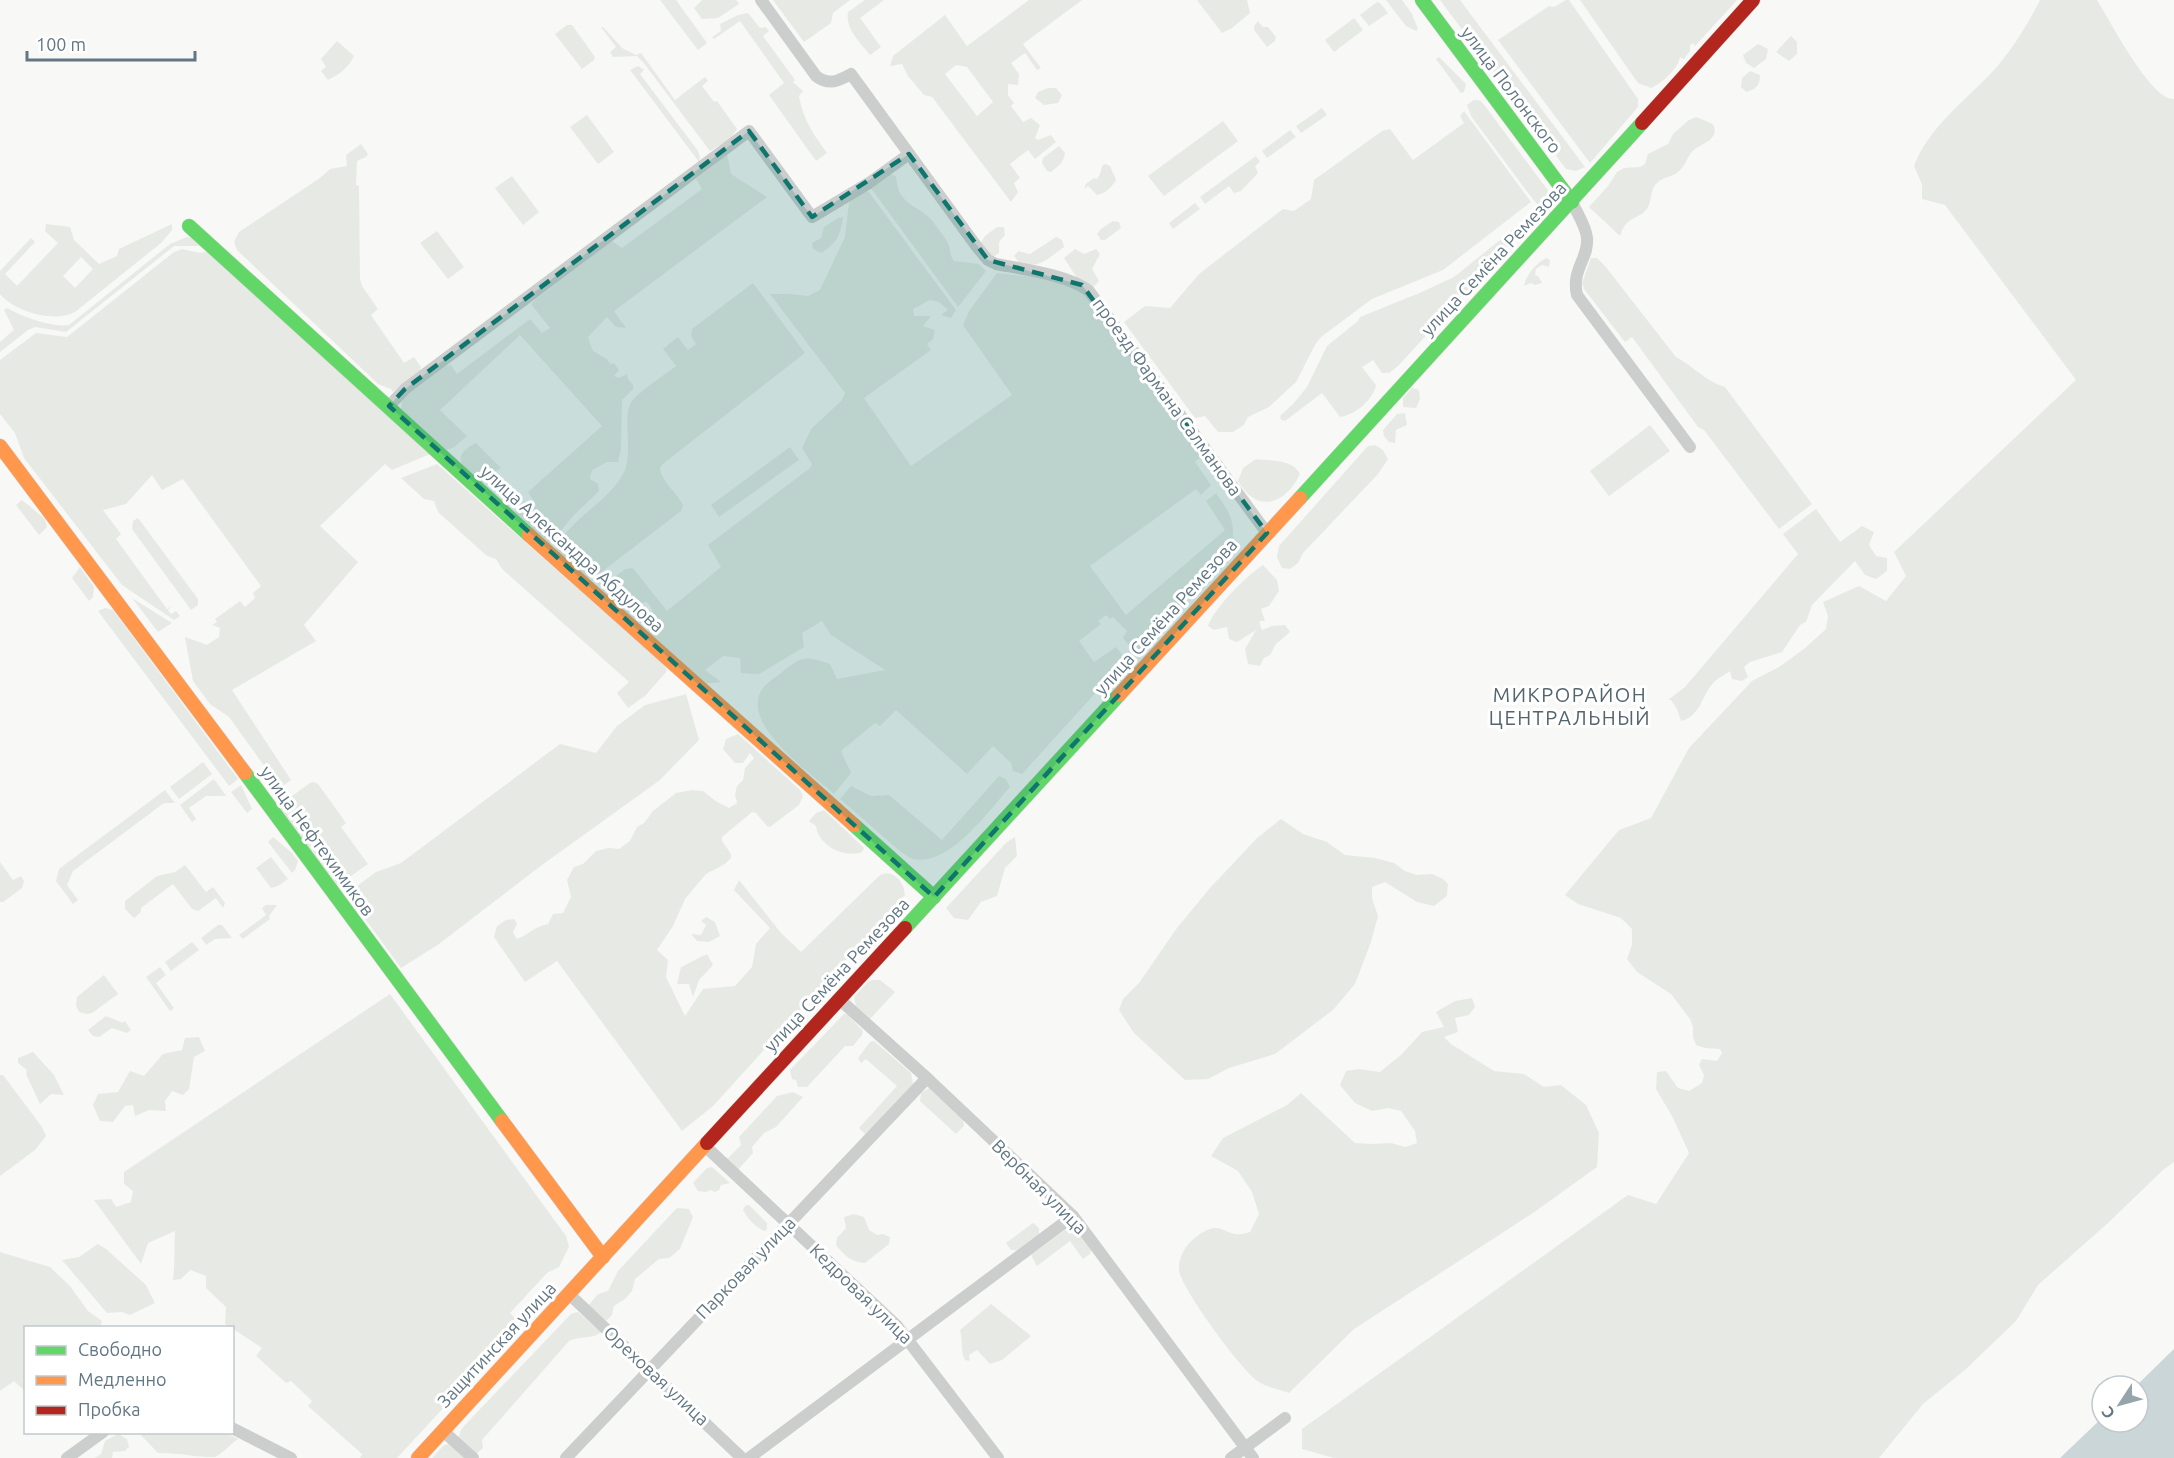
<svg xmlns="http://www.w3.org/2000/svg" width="2174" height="1458" font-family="Ubuntu,sans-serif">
<rect width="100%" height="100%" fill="#f8f8f7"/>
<g fill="#e7eae4" fill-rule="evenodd">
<path d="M660 0H676L707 43 698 50Z"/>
<path d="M702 0H736L739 4 718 18 702 19 694 8Z"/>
<path d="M773 0H850L833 13 831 23 804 42Z"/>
<path d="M865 0H884L860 18 881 47 870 55C860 42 845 29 848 12Z"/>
<path d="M1029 0H1082L1023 44 1041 68 1037 70 1025 53 1011 63 1019 74 1018 85 1008 84V95L1014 103 1011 106 1023 122 1031 118 1040 125 1035 138 1038 140 1051 135 1056 142 1035 159 1028 150 1010 164 1020 178 1014 183 1018 192 1011 202 932 97 924 95 908 76 902 64 890 66 893 56 945 15 967 46ZM956 65 967 67 993 102 977 116 945 74Z"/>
<path d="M1197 0H1247L1250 13 1232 28 1222 33Z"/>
<path d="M1386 0H1402L1412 14 1418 29 1416 31 1406 26Z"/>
<path d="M1440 0H1460L1585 167 1576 171 1566 169Z"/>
<path d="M1566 0H1569L1638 99V107L1590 163 1498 40 1549 6 1554 7Z"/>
<path d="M1580 0H1737L1695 46 1693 43 1690 45V51L1684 59 1680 57C1678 69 1662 83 1651 88L1638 83Z"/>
<path d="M2040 0H2097C2109 19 2152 102 2174 99V1162L2163 1170 2108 1223 2038 1285 2016 1321 1966 1369 1923 1404 1879 1458H1334L1302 1449V1429L1628 1195 1656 1204 1689 1153 1672 1116 1656 1089 1657 1072 1666 1071 1678 1088 1689 1091 1702 1083 1704 1075 1699 1065 1702 1059 1717 1061 1722 1053 1720 1049 1705 1048 1696 1045 1693 1037V1027L1690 1019 1671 994 1637 972 1627 959 1632 945V929L1621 918 1578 904 1565 895 1619 830 1651 818 1689 748 1752 681 1779 667 1804 649 1826 629 1828 616 1823 602 1859 586 1886 601 1906 576 1894 552 2076 380 1945 205 1922 199V184L1914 166C1928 128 1966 100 1994 70 2012 50 2028 24 2040 0Z"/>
<path d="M1377 2 1380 3 1388 13 1369 26 1360 15Z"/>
<path d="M748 13 760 28 766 27 769 31 763 36 795 80 793 82 803 91 799 96C803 119 813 134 827 153L816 161 769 95 784 83 740 21 714 39 712 37 721 31 720 24 738 15Z"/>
<path d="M1354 18 1363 30 1334 52 1325 40Z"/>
<path d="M1258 21 1263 27H1268L1276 37 1275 41 1267 47 1254 30V26Z"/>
<path d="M567 25H572L595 57 594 60 582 69 555 34Z"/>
<path d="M601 27H603L622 48 636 55 641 53 675 100 705 77 708 81 702 86 714 102 717 101 737 129 730 139 710 151 643 62 637 56 613 57 610 52 616 47Z"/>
<path d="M1791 36 1797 42V54L1789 61 1776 52Z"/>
<path d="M337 41 354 56C348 68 340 74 328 80L321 71 326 67 321 59Z"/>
<path d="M1758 44 1768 49 1766 59 1754 68 1746 63 1743 55Z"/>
<path d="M1439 57 1466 84 1464 92 1461 93 1436 59Z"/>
<path d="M638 66 644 70 640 74 698 151 700 157 699 162 630 70Z"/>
<path d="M1750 71 1760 75C1760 86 1756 89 1746 92L1741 87 1742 78Z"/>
<path d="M1048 88H1056L1062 95 1058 103 1044 105 1035 98 1038 92Z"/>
<path d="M1474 100H1478L1482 102 1550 193 1551 208 1547 216 1528 193 1471 116 1467 105Z"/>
<path d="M1322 108 1327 115 1301 133 1296 126Z"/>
<path d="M1464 111 1531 202 1443 270 1372 299 1321 337 1315 345 1296 382 1269 407 1248 417 1244 425 1233 432H1218L1205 416 1195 418 1124 322 1145 306 1170 308 1199 274 1283 209 1294 211 1311 199 1314 180 1382 131 1390 129 1413 160 1464 123 1460 116Z"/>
<path d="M587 115 614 152 598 164 570 127Z"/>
<path d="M1696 117 1713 124C1721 141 1699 143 1691 153 1686 160 1685 166 1678 172 1672 177 1664 177 1658 182 1650 188 1652 199 1648 207 1640 221 1627 213 1620 236L1589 207 1608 186 1617 172 1624 168 1640 167 1645 164 1648 154 1668 144 1673 134 1689 120Z"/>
<path d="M1223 121 1238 141 1164 196 1148 176Z"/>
<path d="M1290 130 1296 137 1267 158 1262 151Z"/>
<path d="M361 144 368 154 366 157 357 161 356 185 359 186 360 279 362 286 378 309 371 315 404 363 414 357 421 367 420 371 393 392 391 389 378 384 237 250 234 242 239 232 320 178 330 169 347 166 346 155Z"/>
<path d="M1059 146 1065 153C1064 163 1058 166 1051 172L1047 171 1042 163 1043 158Z"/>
<path d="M727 154 731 174 767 197 614 311 626 328 616 327 607 317 588 337 593 351 607 359 610 364 614 363 619 370 614 376 619 378 627 374 628 379 633 385V389L622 400 621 449 618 462H607L592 470 590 479 598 484 599 491 573 516 550 544 515 512 522 506 531 512 536 505 528 492 602 426 520 335 440 410 467 436 453 448 445 450 401 410 402 399 446 366 451 365 457 374 530 319 542 333 550 328 531 304 536 299 612 241 622 248 702 189 696 179Z"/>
<path d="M1256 156 1260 162 1255 166 1258 173 1241 191 1234 193 1229 186 1205 204 1200 197Z"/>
<path d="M1105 164 1110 166 1116 180C1111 188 1106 193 1097 195L1088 186 1084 189 1086 184 1094 178 1097 179 1100 174 1102 166Z"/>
<path d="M889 174 896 176C898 208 919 203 934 223 938 229 944 236 948 243 951 249 949 255 954 261L979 264 986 271 958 307 871 188Z"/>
<path d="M512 176 539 212 523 225 495 188Z"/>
<path d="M868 191 956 310 951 318 941 315 948 310 939 302 930 300 913 309 914 316H931L923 326 935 330 933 339 927 344 931 350 864 398 911 466 1012 395 963 325 969 311 997 273 1042 278 1080 288 1204 455 1195 462 1211 485 1201 495 1196 489 1090 566 1126 615 1225 530 1206 501 1216 493C1230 513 1236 522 1232 547L1140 649 1133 650 1123 638 1127 631 1113 617 1110 619 1106 615 1098 621 1101 624 1079 641 1094 662 1116 647 1126 659 1127 664 1104 687 1099 689 1022 774 1013 771 1011 763 993 746 967 774 896 710 880 726 875 723 841 751 851 773 834 794C812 774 737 723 763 688 768 682 776 677 781 673 801 656 805 655 830 664L837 679 885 670 831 635 822 621 802 633 804 647 759 674 741 673 740 658 723 656 705 670 721 682 704 684 647 632 654 625C654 615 654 608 646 602L639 605 636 621 604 598 602 587 625 569 633 568 667 611 721 567 708 545 810 468 812 464 802 448 811 429 841 401 845 393 770 294H790L808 296 820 290 845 237 849 203 856 196Z"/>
<path d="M1195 203 1200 209 1173 229 1169 223Z"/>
<path d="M1536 211 1514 240 1398 366 1389 373H1382L1373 360 1362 367 1376 385C1373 400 1355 415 1340 417L1322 393 1285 421 1281 420 1280 416 1293 404 1307 387 1327 346 1358 321 1360 317 1422 292 1454 277Z"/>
<path d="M843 217C841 234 837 243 821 253L813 249 812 243 821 238 824 227 838 218Z"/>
<path d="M1113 221 1119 222 1121 228 1105 240H1101L1097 234 1101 229Z"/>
<path d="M46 224 70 227 74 240 99 264 117 256 119 249 172 224V230L161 243 75 312C54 323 15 312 0 294V271L31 238 35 242 5 274 17 286 58 243 45 231ZM81 257 93 269 75 288 63 276Z"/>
<path d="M997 227H1004L1005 235 999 242V253L993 257 980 244 985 236Z"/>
<path d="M437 231 464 267 448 279 420 243Z"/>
<path d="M187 237 195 239 199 246H174L66 332 35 327 28 330 0 352V342L14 330 4 310 7 308C21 316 52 328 69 325L170 244Z"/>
<path d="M1056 237 1062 240 1064 247C1047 259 1041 268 1020 264L1014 256 1018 251 1030 254Z"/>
<path d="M182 249 200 253 211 251 430 454 392 470 385 464 320 526 358 562 304 625 316 641 232 690 291 780 280 788 229 717 210 704 193 681 185 637 207 645 219 637 220 628 212 625 217 622 215 619 240 601 245 607 255 598 253 593 261 586 183 479 162 490 152 475 126 504 103 510 121 534 116 539 167 609 172 606 168 610 171 614 176 611 180 616 174 620 122 585 24 458 15 433 0 414V360L36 333 67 337 174 252Z"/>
<path d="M1075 249 1084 254 1096 249 1100 254 1092 269 1099 281 1093 287 1077 278 1064 258Z"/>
<path d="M1546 258 1550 260 1549 267 1542 265 1536 269 1535 275 1538 276 1542 283 1535 285 1531 283 1524 286C1526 275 1536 263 1546 258Z"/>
<path d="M1591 258H1597L1605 266 1676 357C1693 366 1707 382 1725 387L1812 504 1779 529 1704 430 1698 427 1632 337 1625 342 1584 289 1582 283Z"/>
<path d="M753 283 805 353 664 463 660 468C662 483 677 492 683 505L681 511 599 574 588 578 555 551C566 520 610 502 624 472 633 454 623 418 630 404 636 393 666 374 676 366L663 349 678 337 688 350 696 344 691 336 692 329Z"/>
<path d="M1412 388 1419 390 1420 399 1416 408 1403 407V398Z"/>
<path d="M1405 413 1407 425 1396 430 1395 443 1389 442 1384 436 1383 430 1397 414Z"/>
<path d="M1650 425 1670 451 1609 496 1590 471Z"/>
<path d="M476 443 501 468 494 472 486 482 481 483C465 469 447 457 476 443Z"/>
<path d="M1375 445 1383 450 1388 459 1378 474 1303 553 1298 563 1290 569 1282 568 1277 557 1279 546 1368 446Z"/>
<path d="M790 447 799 460 719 517 711 505Z"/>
<path d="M1256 459C1271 461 1293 459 1300 474 1285 505 1257 514 1238 481L1243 468Z"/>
<path d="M437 464 664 665 667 671 645 696 628 708 617 693 629 682 502 569 496 559 487 556 438 512 434 501 424 499 401 478Z"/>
<path d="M22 500 45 519 47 527 39 535 16 505Z"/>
<path d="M1816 509 1840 542 1862 526 1874 532 1869 545 1876 556 1887 558V571L1876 579 1865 575 1855 561 1812 605 1806 622 1800 625 1782 652 1750 662 1744 667 1748 677 1742 681 1732 679 1730 671C1725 675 1718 678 1714 682 1701 696 1701 716 1681 721L1677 709 1671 700H1668L1685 687 1798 554 1783 534Z"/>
<path d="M138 518 198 599V605L191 610 132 529 133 521Z"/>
<path d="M1263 565 1277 580 1279 591 1269 606 1261 609 1265 621H1259L1262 630 1272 626 1285 625 1290 632 1276 644 1270 655 1264 658 1260 666 1248 664 1245 649 1256 630 1237 642 1229 639 1227 627 1214 630 1208 626C1215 607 1246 576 1263 565Z"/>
<path d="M80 567 94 587 93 597 89 601 72 578Z"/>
<path d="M132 598 172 623 158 632Z"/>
<path d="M105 608 113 610 238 779 229 786 98 611Z"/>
<path d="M686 694 699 740 660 780 542 865 439 944 401 968 355 905 352 898 353 889 376 872 401 863 560 744 596 753 617 726 645 705Z"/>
<path d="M738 734 800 790 803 796 799 805 770 827 767 826 756 813 752 812 722 837V841L731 854V858L725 864 706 874 685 899 673 926 657 950 668 960 666 977 685 1016 703 989 735 986 752 967 756 944 770 928 734 890 739 880 781 933 801 952 880 875C894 869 904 882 905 895L713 1106 682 1131 557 961 525 982 494 937 497 926 506 920 514 919 517 924 513 932 517 939C530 934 533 927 548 924L553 914 563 913 571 897 567 880 574 867 583 864 596 851 608 848 619 849 630 841 637 827 644 823 653 811 676 793 692 790 703 791 717 802 729 808 737 803 735 795 737 786 743 780 745 768 754 758 750 753 743 763H735L723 749 726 739Z"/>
<path d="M203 762 212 774 179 799 170 787Z"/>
<path d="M999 776 1006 779 1010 787C989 810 950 867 913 859 909 858 905 854 901 852L840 799 851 786 871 796 889 795 942 840Z"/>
<path d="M214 779 226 796H206L189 808 196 819 192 822 180 805Z"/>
<path d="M314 782 318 784 346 823 341 827 368 864 337 886 279 808 281 804 310 783Z"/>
<path d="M241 785 252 809 247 813 231 792Z"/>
<path d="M165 790 175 803H164L73 871 67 885 78 900 73 904 56 881 59 869Z"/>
<path d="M824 810 864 848 862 852C845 858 819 847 816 826L809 821 816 813Z"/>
<path d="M1281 819 1303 834 1327 842 1345 855 1375 858 1394 863 1405 871 1417 875 1432 874 1443 879 1448 884 1447 896 1434 906 1417 902 1385 882 1372 887V898L1378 916 1371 942 1355 984 1333 1010 1275 1054 1229 1068 1208 1079 1185 1080 1134 1033 1119 1010 1123 999 1139 983 1177 928 1210 888 1257 838Z"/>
<path d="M273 837 292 853 298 861 295 870 292 873 268 842Z"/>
<path d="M1015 837 1017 856 1005 868 997 896 981 902 968 920 954 918 946 908 1007 842Z"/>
<path d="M271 857 288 879 278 886 271 888 256 868Z"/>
<path d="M0 862 13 880 21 876 24 881 22 888 3 902H0Z"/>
<path d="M185 865 206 892 213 887 225 903 223 908 216 898 198 911 192 909 173 884 141 908V912L134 918 125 909V901L157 876 175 872Z"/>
<path d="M266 905H277L269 916 270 919 243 939 239 935 266 915 262 908Z"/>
<path d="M706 917 715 922 720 936 709 942 697 941 691 934 701 935 706 925 701 921Z"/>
<path d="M218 925H222L232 938 215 939 206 945 201 938Z"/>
<path d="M192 942 199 950 171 971 165 962Z"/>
<path d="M707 954 713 965 699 980 693 997 689 984H677L681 967Z"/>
<path d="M160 967 166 975 156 983 174 1008 170 1011 146 977Z"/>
<path d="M104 975 118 994 92 1013 87 1014 79 1012 76 1005 77 997Z"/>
<path d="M873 980H880L895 992 870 1019 856 1006 854 997 869 981Z"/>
<path d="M390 994 566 1236 569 1247 559 1267 547 1273 510 1313 517 1320 510 1336 397 1458H360L362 1454 308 1406 312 1401 291 1381 286 1383 256 1356 262 1348 233 1329 232 1328 225 1324 226 1307 206 1288V1276L190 1270 181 1279 173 1280C175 1264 174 1247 175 1231L148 1243 141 1264 94 1200 111 1199 116 1207 131 1202 133 1191 124 1184V1172Z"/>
<path d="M1472 998 1475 1007 1469 1015 1455 1018 1458 1032 1444 1037 1451 1044 1494 1071 1524 1074 1544 1087 1561 1085 1586 1105 1599 1133 1597 1167 1533 1213 1354 1329 1289 1393C1279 1390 1267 1387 1259 1382 1243 1373 1180 1287 1179 1270 1178 1252 1193 1235 1210 1229 1220 1225 1226 1233 1236 1234 1240 1235 1246 1233 1250 1232L1259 1214 1252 1192 1238 1171 1211 1156 1223 1138 1287 1105 1301 1093 1355 1143 1372 1144 1391 1143 1405 1147 1417 1143 1415 1131 1401 1111 1388 1108 1372 1111 1355 1103 1340 1085 1346 1071 1359 1069 1380 1072 1402 1054 1422 1032 1444 1027 1436 1012 1455 1001Z"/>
<path d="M844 1014 848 1015 863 1031 862 1035 853 1046H845L807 1087H798L796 1080 792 1079 790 1070Z"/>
<path d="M106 1016 123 1023 125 1021 131 1030 127 1033 112 1028 99 1037 93 1036 88 1030Z"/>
<path d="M199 1037 205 1051 194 1057 189 1089 183 1095 172 1091 165 1101 166 1111 149 1110 135 1116 133 1105 125 1106 113 1122 100 1121 93 1105 98 1094 118 1092 130 1071 144 1076 163 1054 182 1050 185 1038Z"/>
<path d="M874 1041 911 1073 913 1084 866 1135 859 1128 897 1086 866 1059 861 1063 858 1058 870 1042Z"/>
<path d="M33 1052 54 1075 64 1095 51 1094 40 1104 26 1074 27 1070 18 1063V1058Z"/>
<path d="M0 1075H3L42 1127 46 1136 35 1150 0 1176Z"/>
<path d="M929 1088 963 1120 964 1126 956 1134 920 1101 921 1093Z"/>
<path d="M793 1092 803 1097 776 1127 764 1133 752 1147 753 1153 737 1171 722 1157 728 1158 741 1145 739 1137 777 1096Z"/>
<path d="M712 1167 730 1183 721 1185 719 1190 715 1192 711 1190 706 1192 698 1191 693 1183 707 1168Z"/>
<path d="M749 1205 767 1223V1229L765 1231C756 1228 748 1219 743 1210L745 1206Z"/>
<path d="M677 1208 689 1209 693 1217 680 1249 669 1258 659 1259 635 1279 632 1291 625 1299 614 1306 612 1315 606 1321 588 1306 598 1294 608 1291 618 1271Z"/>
<path d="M854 1214 864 1217 869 1230 877 1235 883 1234 890 1237 889 1244 865 1263C851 1262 845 1256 836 1245L837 1238 846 1228 844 1217Z"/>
<path d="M1033 1223 1039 1228V1234L1017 1250H1011L1006 1243Z"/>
<path d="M1069 1227 1077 1229 1091 1249 1090 1254 1083 1259 1070 1241 1037 1266 1031 1255Z"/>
<path d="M98 1244 106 1249 146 1285 155 1303 130 1315 122 1312 107 1313 62 1260 79 1257Z"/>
<path d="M0 1252 50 1267 70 1286 88 1311 102 1321 100 1327 26 1328 25 1391 14 1381 0 1391Z"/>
<path d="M991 1304 1031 1336 1002 1360 990 1364 977 1350 969 1355 970 1361 965 1360C960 1351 963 1340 960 1330Z"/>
<path d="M578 1312 601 1332C592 1340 581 1335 569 1341L482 1440 483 1448 476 1454 459 1438 460 1432 463 1427 571 1314Z"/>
<path d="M139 1433H226L238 1439C231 1444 223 1453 215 1457 201 1458 175 1452 158 1453Z"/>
<path d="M118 1434 127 1439 129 1447 125 1451 113 1452 112 1458H95L101 1454 105 1441Z"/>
<path d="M449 1444 464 1458H432L444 1445Z"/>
</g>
<path fill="#cbd6d8" d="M2174 1349V1458H2060L2102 1418V1422H2138V1386H2136Z"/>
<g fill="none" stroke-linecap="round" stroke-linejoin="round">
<g stroke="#d4d6d6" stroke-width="15">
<g id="fast">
<path d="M1422 0 1572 202"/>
<path d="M189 226 529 535"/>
<path d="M1300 498 1642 123"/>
<path d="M245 773 502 1121"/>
<path d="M854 825 934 897"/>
<path d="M905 928 1119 695"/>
</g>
</g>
<g stroke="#d4d6d6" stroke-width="15">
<g id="slow">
<path d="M0 446 245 773"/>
<path d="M529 535 854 825"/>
<path d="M1119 695 1300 498"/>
<path d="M502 1121 603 1257"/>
<path d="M418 1458 707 1143"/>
</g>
</g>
<g stroke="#d4d6d6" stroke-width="15">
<g id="jam">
<path d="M1642 123 1753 0"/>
<path d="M707 1143 905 928"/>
</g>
</g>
<g stroke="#cccece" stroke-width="12">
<path d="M761 0 816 76C829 86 838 81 851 74L977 247 988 260 996 264C1022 269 1069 275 1089 291L1267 533"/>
<path d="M1572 202C1577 213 1586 226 1587 238 1589 258 1571 270 1577 295L1690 447"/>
<path d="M389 406 405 389 749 131 812 217 869 183 909 154"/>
<path d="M839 999 927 1078 1073 1216 1253 1458"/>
<path d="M705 1146 897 1326 998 1458"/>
<path d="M569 1294 742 1458"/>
<path d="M232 1428 291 1458"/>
<path d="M443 1431 473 1458"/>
<path d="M67 1458 103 1432"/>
<path d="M566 1458 927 1078"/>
<path d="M749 1458 1073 1216"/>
<path d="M1231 1458 1285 1418"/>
</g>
<use href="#fast" stroke="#63d668" stroke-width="14"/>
<use href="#slow" stroke="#ff974d" stroke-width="14"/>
<use href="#jam" stroke="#b3261e" stroke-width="14"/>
</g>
<path fill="#0f766e" fill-opacity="0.2" stroke="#0f766e" stroke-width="4.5" stroke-dasharray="12 8" stroke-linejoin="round" d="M749 131 812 217 909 154 988 260 1082 285 1267 533 934 897 389 406 405 389Z"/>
<g text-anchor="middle" stroke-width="6" stroke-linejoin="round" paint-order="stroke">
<g font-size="18" fill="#627783" stroke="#fff">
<text transform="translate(1511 90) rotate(53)" y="6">улица Полонского</text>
<text transform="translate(1494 259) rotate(-47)" y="6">улица Семёна Ремезова</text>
<text transform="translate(1167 397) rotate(54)" y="6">проезд Фармана Салманова</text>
<text transform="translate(572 549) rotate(42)" y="6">улица Александра Абдулова</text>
<text transform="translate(1166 617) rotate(-48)" y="6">улица Семёна Ремезова</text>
<text transform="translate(317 841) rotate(54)" y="6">улица Нефтехимиков</text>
<text transform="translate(837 975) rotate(-47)" y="6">улица Семёна Ремезова</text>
<text transform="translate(1039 1187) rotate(45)" y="6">Вербная улица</text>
<text transform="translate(746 1268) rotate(-46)" y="6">Парковая улица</text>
<text transform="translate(861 1294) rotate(44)" y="6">Кедровая улица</text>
<text transform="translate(497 1345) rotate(-47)" y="6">Защитинская улица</text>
<text transform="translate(656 1376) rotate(43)" y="6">Ореховая улица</text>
</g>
<g font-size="20" letter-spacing="1.5" fill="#54656d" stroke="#fff">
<text x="1570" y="702">МИКРОРАЙОН<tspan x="1570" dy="23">ЦЕНТРАЛЬНЫЙ</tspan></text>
</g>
</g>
<rect x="24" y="1326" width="210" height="108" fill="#ffffff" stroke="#c0c9cd" stroke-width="1.5"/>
<rect x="36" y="1346" width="30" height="9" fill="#63d668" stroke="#c0c9cd" stroke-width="1.5"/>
<text x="78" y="1356" font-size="18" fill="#627783">Свободно</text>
<rect x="36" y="1376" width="30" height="9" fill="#ff974d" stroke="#c0c9cd" stroke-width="1.5"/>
<text x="78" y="1386" font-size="18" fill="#627783">Медленно</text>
<rect x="36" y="1406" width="30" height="9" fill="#b3261e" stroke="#c0c9cd" stroke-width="1.5"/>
<text x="78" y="1416" font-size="18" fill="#627783">Пробка</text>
<g transform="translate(2120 1404) rotate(234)"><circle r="28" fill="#ffffff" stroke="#c0c9cd" stroke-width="1.5"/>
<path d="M0-4.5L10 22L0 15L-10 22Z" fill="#96a4ac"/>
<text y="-9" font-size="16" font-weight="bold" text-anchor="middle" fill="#627783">С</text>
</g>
<path d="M27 51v9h168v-9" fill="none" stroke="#627783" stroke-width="3"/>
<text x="36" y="51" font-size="18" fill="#627783" stroke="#ffffff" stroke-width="4.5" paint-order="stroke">100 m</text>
</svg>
